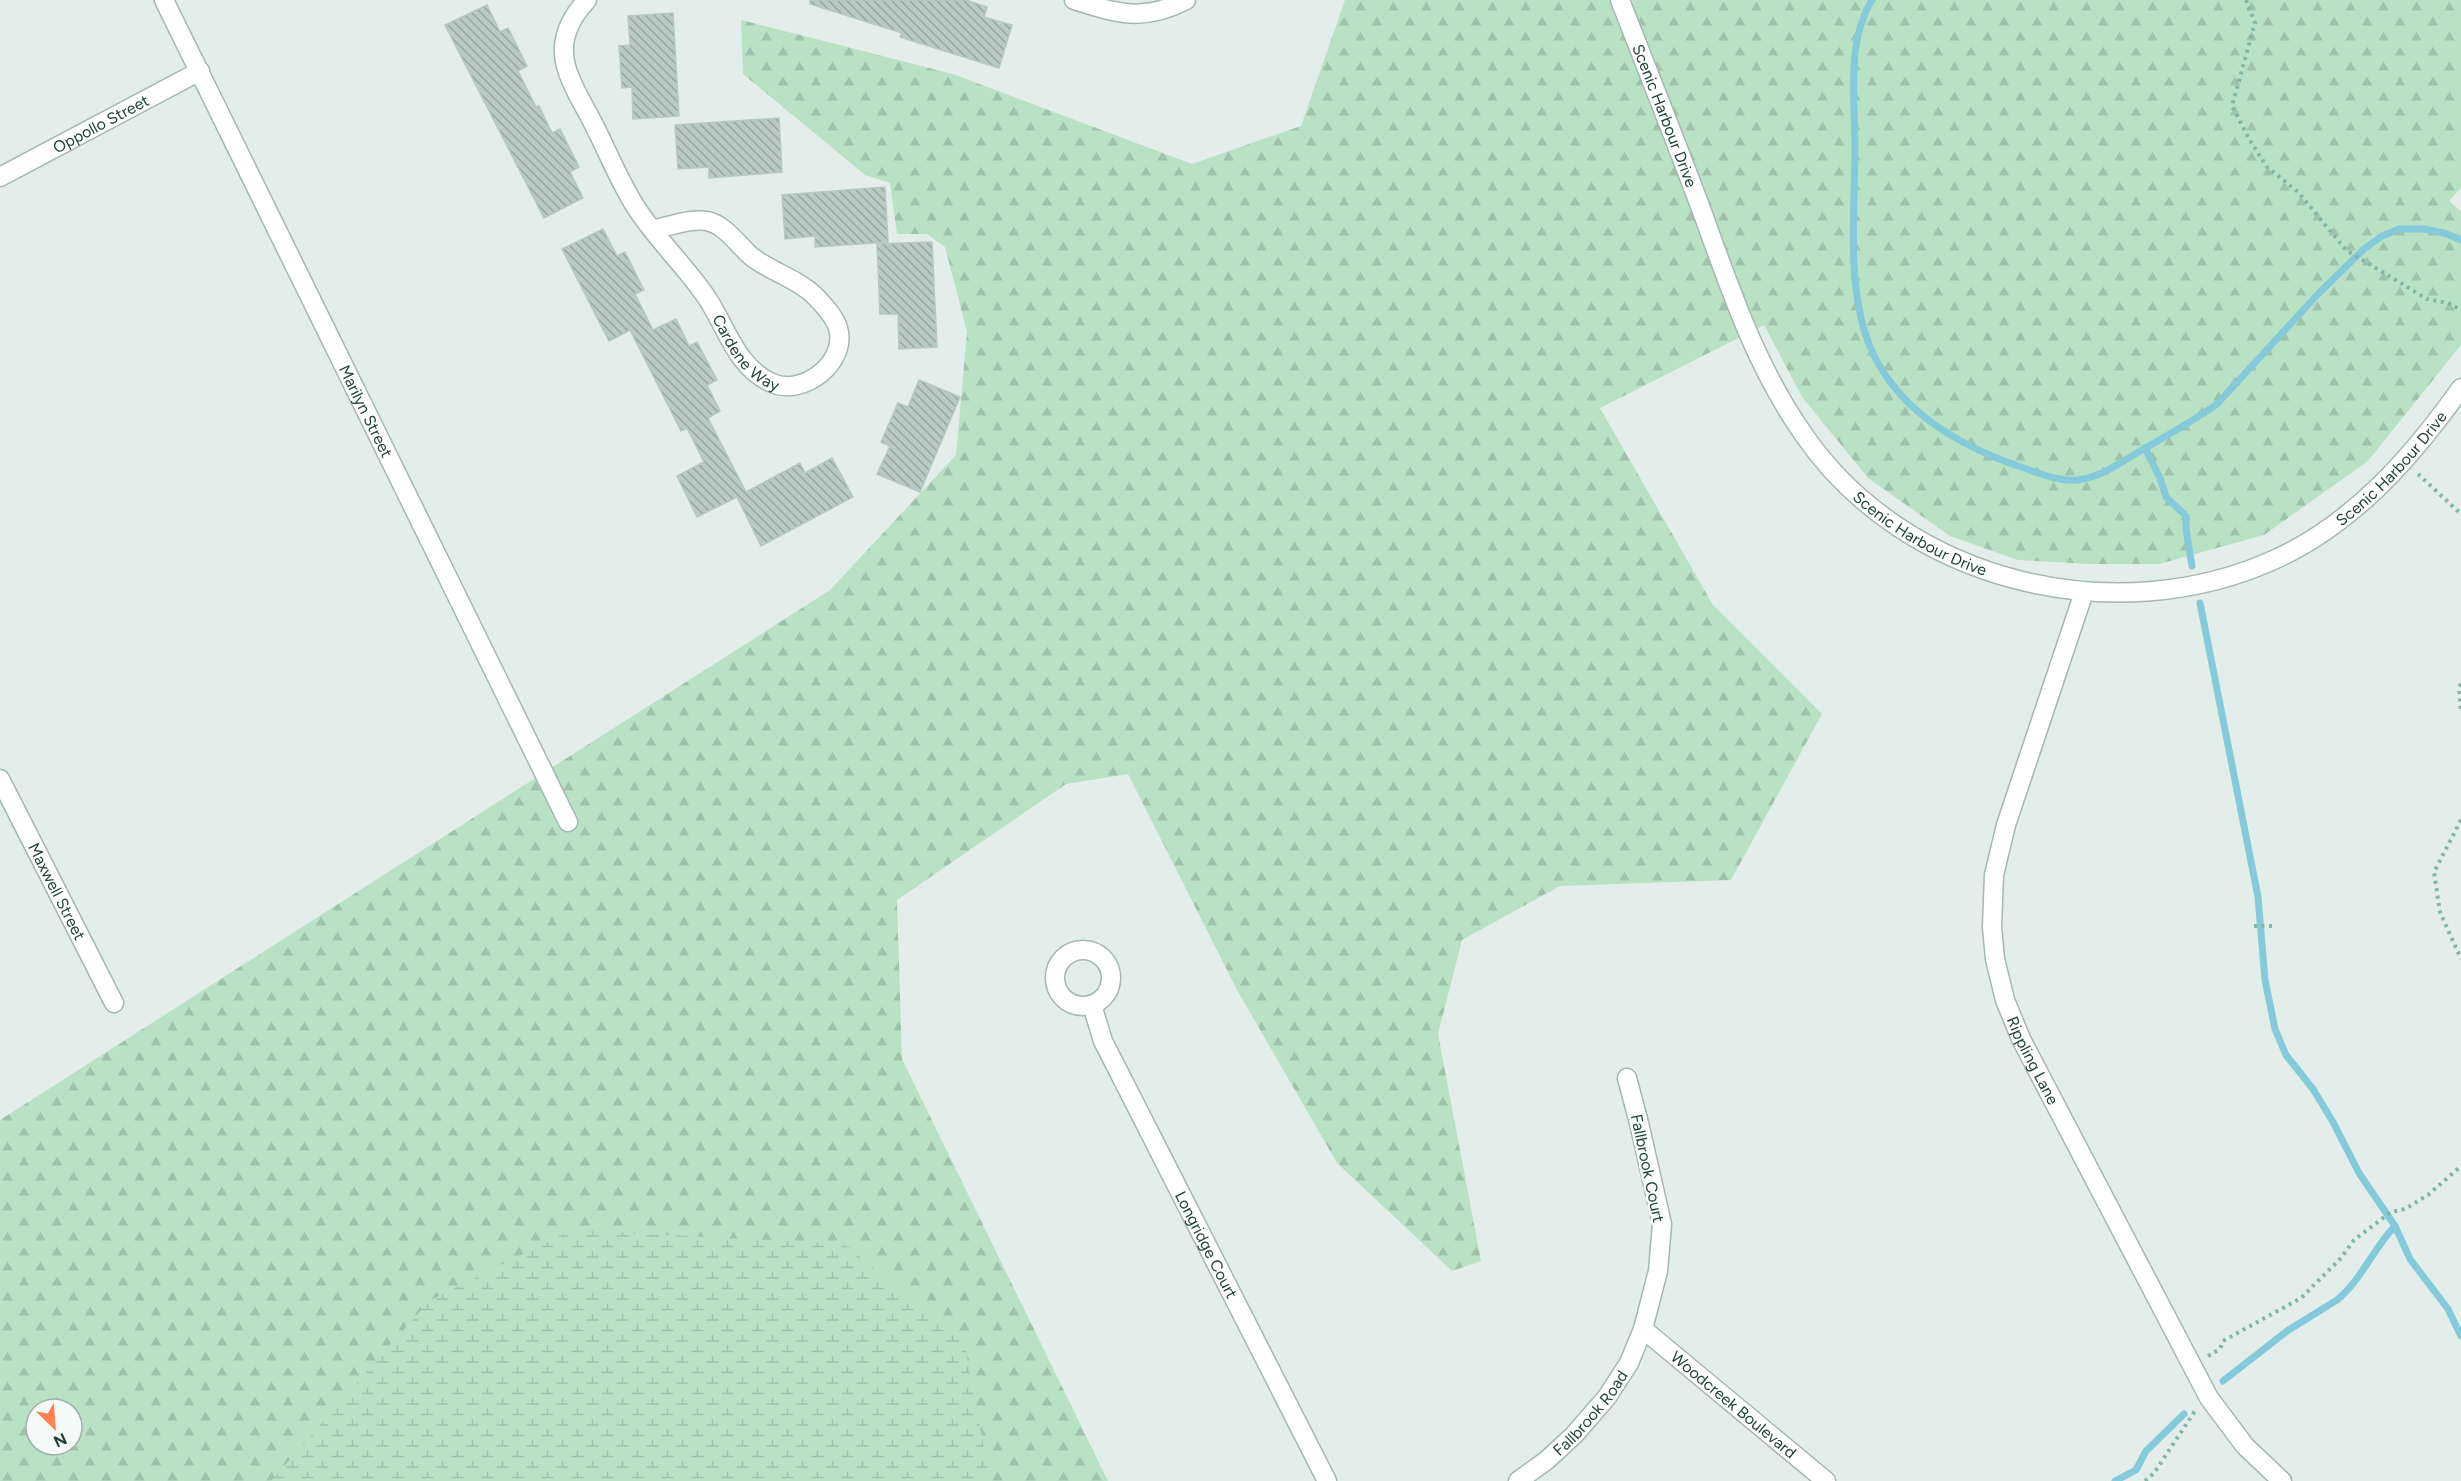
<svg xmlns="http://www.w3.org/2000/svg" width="2461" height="1481" font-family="Figtree,sans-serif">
<defs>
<pattern id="forest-firs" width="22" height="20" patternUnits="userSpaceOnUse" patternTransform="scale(1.5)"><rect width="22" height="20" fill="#b9e2c5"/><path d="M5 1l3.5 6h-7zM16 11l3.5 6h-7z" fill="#9fc3aa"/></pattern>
<pattern id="wetland-marsh" width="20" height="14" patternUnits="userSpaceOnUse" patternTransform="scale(1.5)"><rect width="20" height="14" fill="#b9e2c5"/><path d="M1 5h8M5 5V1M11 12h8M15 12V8" fill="none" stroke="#9fc3aa"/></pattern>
<pattern id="building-back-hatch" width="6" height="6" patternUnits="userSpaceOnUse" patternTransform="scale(1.5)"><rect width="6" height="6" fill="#b8cac3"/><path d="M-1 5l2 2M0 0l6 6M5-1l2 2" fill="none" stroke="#95a69f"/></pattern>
</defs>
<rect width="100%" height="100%" fill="#e3eeea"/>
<path fill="url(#forest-firs)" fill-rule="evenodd" d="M1345 0H2461V188L2449 201 2461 211V345L2368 461 2264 535 2159 564H2088L2018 560 1950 536 1868 478 1802 397 1764 325 1600 408 1713 605 1822 714 1731 880 1560 886 1462 940 1438 1034 1481 1261 1452 1271 1337 1163 1237 990 1128 774 1066 784 897 900 902 1059 1108 1481H0V1120L830 590 956 455 967 332 945 247 927 234H897L890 183 865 175 743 74 741 20 953 74 1192 164 1301 126ZM36 1409H72V1445H36Z"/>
<path fill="url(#wetland-marsh)" d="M571 1230 844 1244 964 1341 990 1481H271L429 1301Z"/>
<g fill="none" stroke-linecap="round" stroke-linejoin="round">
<g stroke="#85cada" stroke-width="7">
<path d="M1872 0C1846 42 1855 99 1855 147 1855 207 1847 274 1865 333 1888 405 1953 444 2021 467 2039 473 2059 482 2078 480 2104 477 2125 459 2147 447 2171 433 2195 420 2217 404L2318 294 2364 249 2382 236 2399 229H2424L2444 233 2461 240"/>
<path d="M2145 448 2160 478 2166 497 2186 516V529L2192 566"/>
<path d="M2200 603 2258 897 2265 980 2275 1029 2286 1055 2313 1089 2333 1122 2359 1173 2395 1226 2410 1259 2448 1309 2461 1336"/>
<path d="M2223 1381 2287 1331 2337 1300C2362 1279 2373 1249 2395 1226"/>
<path d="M2115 1481 2136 1470 2146 1451 2184 1414"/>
</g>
</g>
<g fill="url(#building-back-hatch)" stroke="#b4c9c1" stroke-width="1.5">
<path d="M810 0H966L987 7 984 17 1012 25 999 68 900 37 902 33 810 4Z"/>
<path d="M487 5 500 32 508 28 527 66 518 71 536 107 539 106 552 133 560 129 579 167 570 172 583 198 544 218 445 25Z"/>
<path d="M673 13 679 116 633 119 632 87 622 88 619 46 630 45 628 16Z"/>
<path d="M779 118 782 172 709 178V167L678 169 675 125Z"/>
<path d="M885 187 888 242 815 247V236L785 239 782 195Z"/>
<path d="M603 229 617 256 625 252 644 290 635 294 653 330 676 319 689 346 697 342 717 380 707 385 720 411 708 418 746 492 800 463 805 473 832 458 853 497 761 546 737 497 697 517 677 476 704 462 687 428 681 431 630 330 609 341 562 249Z"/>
<path d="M932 242 937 347 899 349 898 314H880L877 244Z"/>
<path d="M919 380 960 397 920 492 877 474 890 446 881 442 898 403 908 407Z"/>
</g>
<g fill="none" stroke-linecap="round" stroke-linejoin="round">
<g stroke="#a5b7b2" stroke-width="21">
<g id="street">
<path id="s1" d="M164 0 568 822"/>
<path id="s2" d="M587 0C570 18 559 41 566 66 571 86 584 105 593 123 608 152 621 186 639 212 660 243 687 268 707 298 727 328 736 367 772 383 803 397 848 362 838 328 835 317 825 307 817 298 800 280 772 272 752 257 739 246 724 223 706 221 690 218 669 227 653 229"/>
<path d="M1074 0C1118 14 1144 22 1186 0"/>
<path id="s3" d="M1620 0C1647 69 1674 137 1700 206 1729 285 1755 366 1804 435 1906 583 2117 633 2278 558 2355 522 2413 456 2461 388"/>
<path id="s4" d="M0 177 200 71"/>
<path id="s5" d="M2084 592 2006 825 1994 875 1992 927 1995 959 2005 1000 2021 1039 2209 1398 2245 1446 2282 1481"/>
<path id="s6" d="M0 779 114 1003"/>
<circle cx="1083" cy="978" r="28"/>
<path id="s7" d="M1092 1005 1103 1041 1327 1481"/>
<path id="s8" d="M1643 1329 1826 1481"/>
<path id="s9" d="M1518 1481 1547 1460 1574 1435 1607 1397 1629 1363 1643 1329 1658 1271 1662 1224 1639 1123 1627 1078"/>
</g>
</g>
<g stroke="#7fb6a6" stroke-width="4" stroke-dasharray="3 4.5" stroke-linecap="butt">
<path d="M2246 0 2255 23 2232 106 2249 139 2267 167 2298 192 2346 250 2427 299 2448 303 2461 310"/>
<path d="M2418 474 2461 514"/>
<path d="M2461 684 2459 687 2461 712"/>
<path d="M2461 820 2434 872 2440 912 2461 959"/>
<path d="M2254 926H2273"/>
<path d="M2208 1356 2220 1349 2223 1341 2301 1298 2341 1258 2354 1240 2391 1212 2405 1209 2428 1195 2461 1166"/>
<path d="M2145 1481 2154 1473 2195 1411"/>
</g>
<use href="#street" stroke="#fff" stroke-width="18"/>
</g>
<g text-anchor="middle" stroke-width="5" stroke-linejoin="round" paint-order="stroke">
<g font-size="16" fill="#20423a" stroke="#f4faf7">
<text dy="6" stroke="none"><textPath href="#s3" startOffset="124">Scenic Harbour Drive</textPath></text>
<text dy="6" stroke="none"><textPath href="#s4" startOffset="114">Oppollo Street</textPath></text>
<text dy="6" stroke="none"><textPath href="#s2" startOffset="414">Cardene Way</textPath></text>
<text dy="6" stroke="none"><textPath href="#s1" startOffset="458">Marilyn Street</textPath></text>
<text dy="6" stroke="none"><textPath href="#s3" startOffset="1149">Scenic Harbour Drive</textPath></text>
<text dy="6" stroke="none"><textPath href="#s3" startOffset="628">Scenic Harbour Drive</textPath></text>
<text dy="6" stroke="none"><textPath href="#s6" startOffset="126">Maxwell Street</textPath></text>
<text dy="6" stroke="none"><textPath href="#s5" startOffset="490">Rippling Lane</textPath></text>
<text transform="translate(1648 1168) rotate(78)" y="6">Fallbrook Court</text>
<text dy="6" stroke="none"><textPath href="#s7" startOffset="266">Longridge Court</textPath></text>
<text dy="6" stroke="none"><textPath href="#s8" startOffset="118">Woodcreek Boulevard</textPath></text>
<text dy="6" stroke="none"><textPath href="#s9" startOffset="100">Fallbrook Road</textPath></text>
</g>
</g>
<g transform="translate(54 1427) rotate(155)"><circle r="28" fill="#f4faf7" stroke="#9fb0ab" stroke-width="1.5"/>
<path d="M0-4.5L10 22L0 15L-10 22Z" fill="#ff8050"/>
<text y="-9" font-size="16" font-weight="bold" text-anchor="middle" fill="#20423a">N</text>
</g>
</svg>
